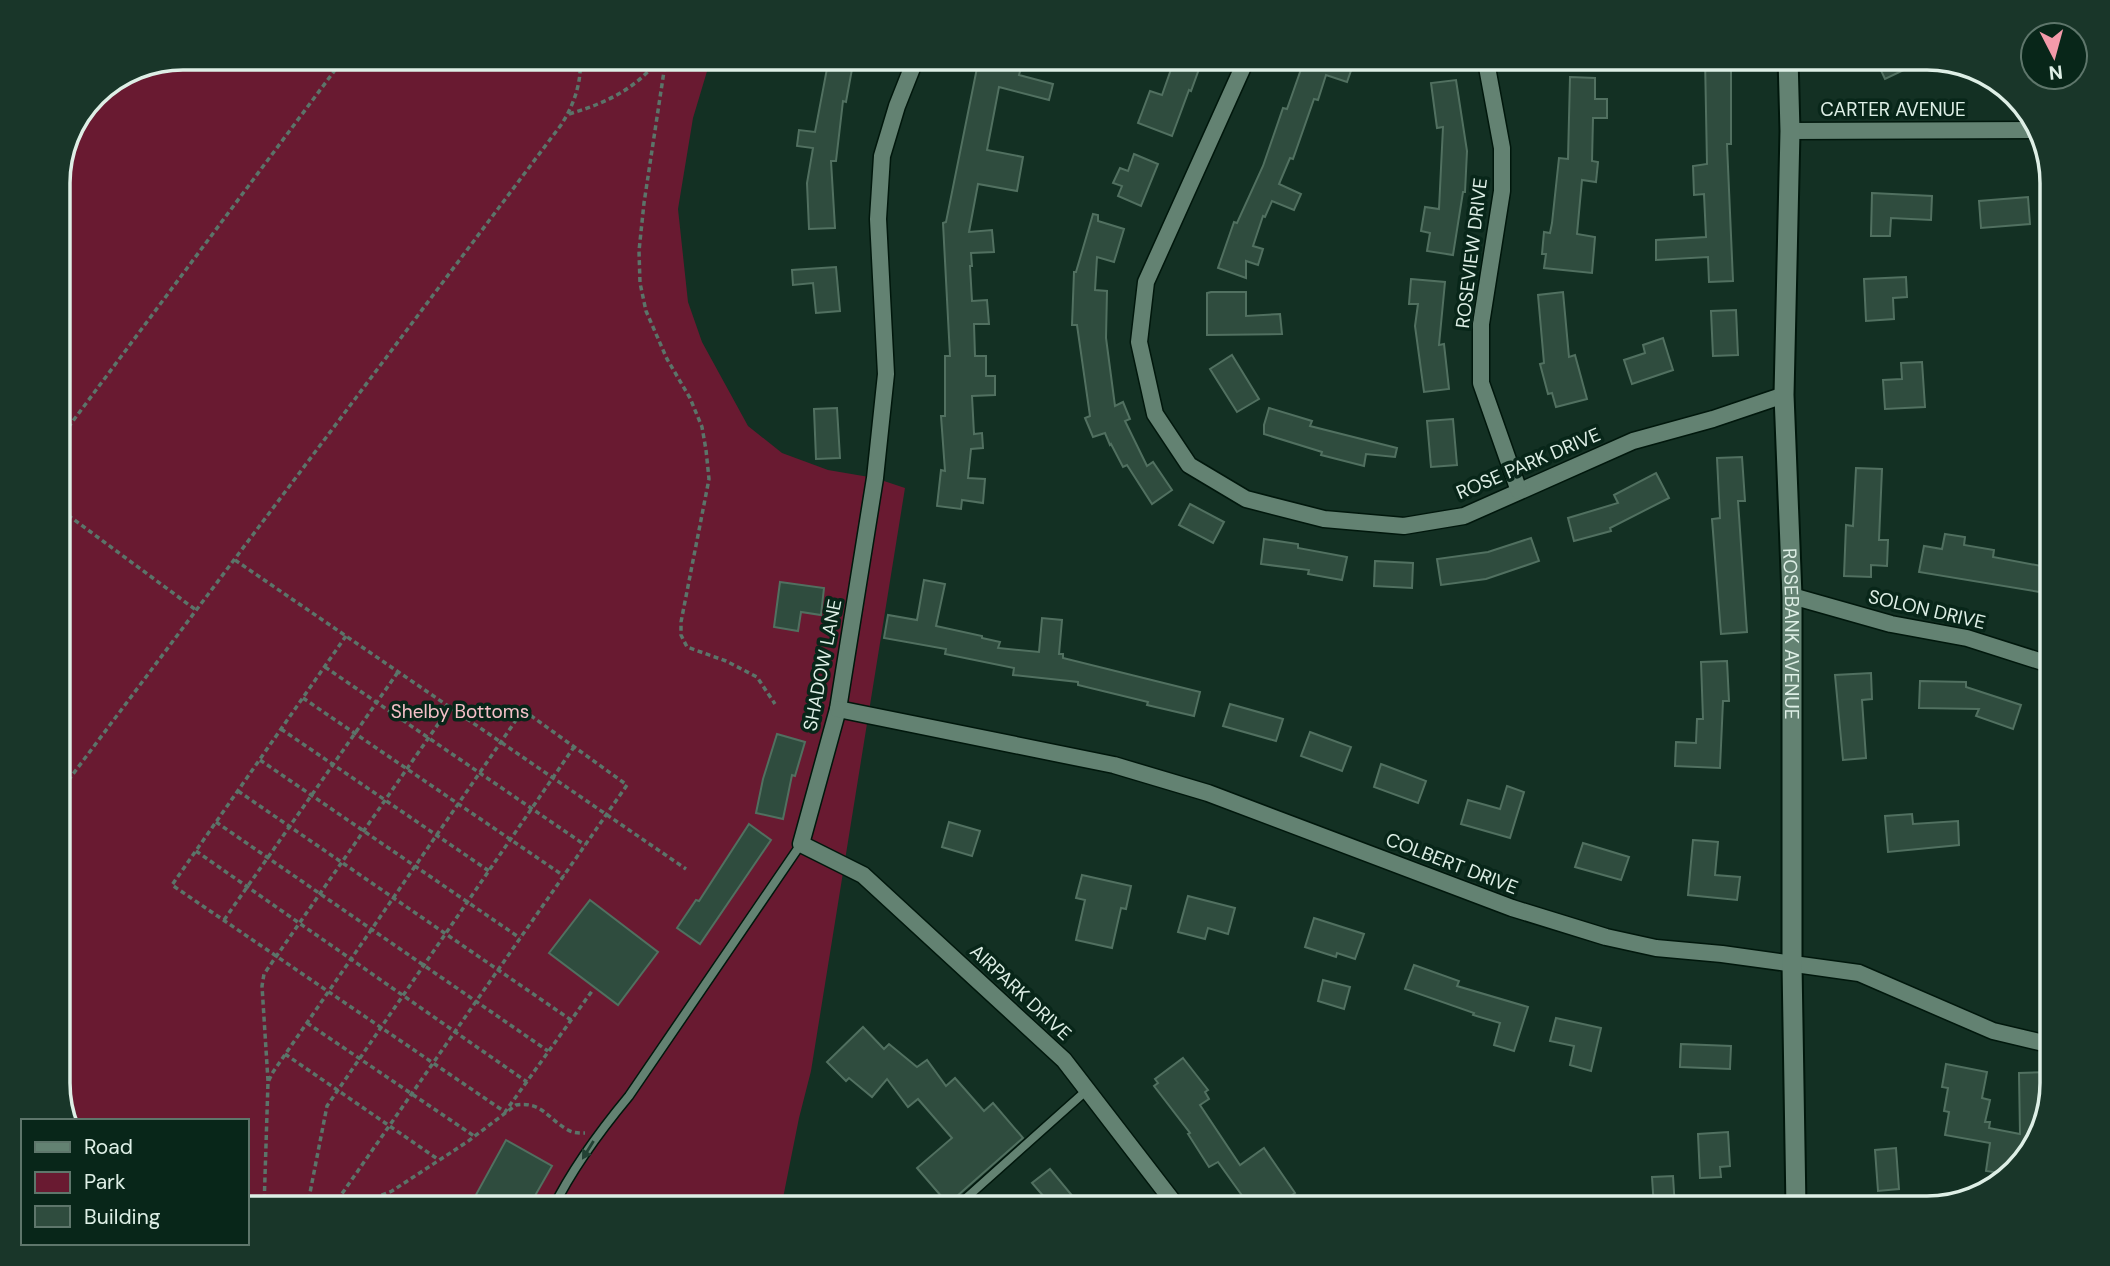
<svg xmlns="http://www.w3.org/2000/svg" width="2110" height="1266" font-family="'DM Sans',sans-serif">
<rect width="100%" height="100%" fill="#133023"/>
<path fill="#691a31" d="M183 58H711L693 118 678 209 688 302 702 342 748 426 782 453 828 470 875 478 905 488 811 1071 799 1118 781 1208H247V1121H67L58 1091V175L95 94 135 67Z"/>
<g fill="#2f4c3e" stroke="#517060" stroke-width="2">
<path d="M829 58H854L846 102 843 101 836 161H831L835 228 809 229 807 183 813 148 797 146 799 130 815 132Z"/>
<path d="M979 58H1024L1019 75 1053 84 1049 100 999 87 987 150 1023 157 1017 191 978 184 969 232 992 230 994 252 971 253 972 266H970L972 301 987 300 989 324H974L975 356H986V376H995V395L972 396 974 434 982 433 983 448 971 449 968 478 985 479 983 503 962 500 961 509 937 506 941 470 945 471 941 416H945V356H950L943 223 946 222Z"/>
<path d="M1175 58H1203L1191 91 1189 90 1172 136 1138 123 1150 91 1162 95Z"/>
<path d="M1305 58H1331L1353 65 1347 82 1326 75 1318 100 1314 99 1293 159 1290 158 1279 184 1301 194 1294 210 1272 201 1265 217 1263 216 1253 246 1263 249 1258 265 1246 261V278L1218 268 1234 222 1237 223 1263 166 1283 108 1287 109Z"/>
<path d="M1705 58H1731V144H1727L1733 281 1709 282 1708 257 1656 260V240L1706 237 1704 194 1694 195 1693 166 1707 164Z"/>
<path d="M1875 58H1929L1885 79Z"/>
<path d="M1570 77 1595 78V99H1607V118H1593L1592 161 1598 162 1596 182 1582 180 1577 234 1595 237 1592 273 1544 268 1546 254H1542L1544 232 1550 233 1552 223 1559 158 1568 159Z"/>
<path d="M1456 80 1467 151 1465 192H1463L1453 255 1427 251 1430 233 1421 231 1425 207 1439 209 1443 127 1437 128 1431 83Z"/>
<path d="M1134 154 1158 164 1141 206 1118 196 1122 186 1113 183 1120 168 1128 171Z"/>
<path d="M1872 193 1932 196 1931 220 1891 218 1890 236H1871Z"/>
<path d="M2028 197 2030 224 1981 228 1979 201Z"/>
<path d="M1093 214 1098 215V221L1124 229 1114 262 1097 257 1095 290 1107 291 1106 338 1115 406 1123 402 1130 419 1125 421 1147 466 1153 462 1172 490 1152 504 1127 465 1123 467 1111 444 1110 445 1105 433 1093 437 1085 418 1090 416 1077 325H1072L1074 272H1076Z"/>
<path d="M836 267 840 311 816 313 813 283 793 285 792 270Z"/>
<path d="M1906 277 1907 297 1893 298 1894 319 1866 321 1864 279Z"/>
<path d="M1411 279 1445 282 1439 345 1444 344 1449 389 1424 392 1415 326 1418 304H1409Z"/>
<path d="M1211 292H1246V316L1280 314 1282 334 1207 335V293Z"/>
<path d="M1563 292 1569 357 1575 355 1587 399 1556 407 1552 393 1548 394 1540 364 1544 363 1538 295Z"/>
<path d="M1736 310 1738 355 1713 356 1711 311Z"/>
<path d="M1663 338 1673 370 1632 384 1624 360 1645 353 1643 345Z"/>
<path d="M1232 355 1259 399 1237 412 1210 369Z"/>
<path d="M1922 362 1925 407 1885 409 1883 380 1902 379 1901 363Z"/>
<path d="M837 408 840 458 816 459 814 409Z"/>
<path d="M1269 408 1312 421 1310 426 1397 448 1395 457 1366 454 1364 466 1321 455 1322 452 1264 434V425Z"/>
<path d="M1453 419 1457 465 1431 467 1427 421Z"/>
<path d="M1742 457 1745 501H1738L1747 632 1721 634 1712 519 1720 518 1717 458Z"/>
<path d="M1856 468 1882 469 1879 540H1888L1887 566 1871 565V577L1844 576 1846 525 1853 526Z"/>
<path d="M1656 473 1669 498 1610 528 1611 531 1574 541 1568 518 1618 503 1614 495Z"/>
<path d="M1190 504 1224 522 1213 543 1179 525Z"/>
<path d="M1945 534 1965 537 1964 545 1994 550 1993 557 2052 568V594L1919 572 1924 546 1942 549Z"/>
<path d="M1531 538 1539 561 1486 579 1441 585 1437 559 1488 552Z"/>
<path d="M1264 539 1298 544V548L1347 557 1342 580 1308 574 1309 570 1261 564Z"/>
<path d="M1375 561 1413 563 1412 588 1374 586Z"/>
<path d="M924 580 945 584 936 626 982 636V638L1000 642 998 648 1039 652 1042 618 1062 620 1059 654H1063V658L1200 692 1194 716 1147 705 1148 702 1078 685V682L1013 675 1014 668 945 654 946 649 884 638 888 615 917 620Z"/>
<path d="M780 582 824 588 821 615 801 612 798 631 774 627Z"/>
<path d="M1727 661 1729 701H1723L1720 768 1675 766 1676 742 1696 743 1697 719H1703L1701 662Z"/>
<path d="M1871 673 1872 699 1862 700 1866 758 1843 760 1835 675Z"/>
<path d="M1920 681 1966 682V687L2021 705 2013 729 1976 716 1979 709 1919 708Z"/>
<path d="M1230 704 1283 719 1276 741 1223 726Z"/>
<path d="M1310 732 1351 747 1342 771 1301 756Z"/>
<path d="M777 734 805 742 795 776 792 775 783 819 756 813 763 779Z"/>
<path d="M1381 764 1426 781 1418 803 1374 787Z"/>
<path d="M1507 786 1524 792 1510 838 1461 824 1468 800 1500 809Z"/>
<path d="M1912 814 1913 824 1958 821 1959 845 1888 852 1885 816Z"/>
<path d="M949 822 980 831 972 856 942 847Z"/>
<path d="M749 824 771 840 700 944 677 928 696 900 699 901Z"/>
<path d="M1693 840 1718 842 1715 875 1740 877 1737 900 1688 895Z"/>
<path d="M1583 843 1629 857 1621 880 1575 867Z"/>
<path d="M1082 875 1131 886 1126 909 1121 908 1112 948 1076 940 1085 900 1076 898Z"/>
<path d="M1188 896 1235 908 1228 934 1208 928 1205 939 1178 932Z"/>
<path d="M590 900 658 952 618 1005 549 953Z"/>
<path d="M1314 918 1364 934 1355 959 1337 953 1336 957 1305 947Z"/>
<path d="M1414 965 1459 981 1457 986 1528 1007 1514 1051 1494 1045 1500 1023 1473 1015 1474 1013 1405 989Z"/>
<path d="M1323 980 1350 987 1344 1009 1318 1001Z"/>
<path d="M1556 1018 1601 1028 1591 1071 1570 1065 1574 1046 1550 1041Z"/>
<path d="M863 1027 884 1049 889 1044 917 1067 927 1060 946 1086 955 1078 984 1111 993 1103 1023 1138 948 1204 917 1168 952 1138 918 1099 908 1107 887 1079 872 1097 849 1078 846 1081 827 1062Z"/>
<path d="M1681 1044 1731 1046 1730 1069 1680 1067Z"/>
<path d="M1183 1058 1208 1090 1205 1092 1209 1099 1200 1105 1240 1165 1264 1148 1295 1193 1273 1208H1251L1218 1162 1209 1167 1188 1134 1190 1133 1154 1086 1158 1083 1155 1079Z"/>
<path d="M1946 1064 1987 1072 1982 1098 1990 1100 1985 1122H1990L1989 1128 2020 1134 2019 1073 2052 1072V1084L2035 1146 2007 1174 1986 1171 1990 1143 1945 1135 1949 1112 1944 1111 1948 1088 1942 1087Z"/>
<path d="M1728 1132 1730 1166 1720 1167 1721 1177 1700 1178 1698 1134Z"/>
<path d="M506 1140 552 1166 528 1208H484L472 1202Z"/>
<path d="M1896 1148 1899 1189 1878 1191 1875 1150Z"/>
<path d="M1050 1169 1075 1199 1064 1208H1033L1045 1198 1032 1183Z"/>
<path d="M1673 1176 1675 1208H1654L1652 1177Z"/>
</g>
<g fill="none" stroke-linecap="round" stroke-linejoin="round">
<g stroke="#00170c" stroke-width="11">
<g id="service">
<path d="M553 1208C573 1167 600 1131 629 1096L801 844"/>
<path d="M955 1208 1087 1090"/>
</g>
</g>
<g stroke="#00170c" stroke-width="19">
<g id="minor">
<path d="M916 58 897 106 882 156 878 219 886 374 875 478 838 709 801 844 863 875 1064 1060 1178 1208"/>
<path d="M1247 58 1146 282 1139 342 1155 414 1189 465 1246 499 1324 519 1404 526 1464 516 1633 441 1713 419 1784 395"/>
<path d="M1482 58 1487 67 1502 148V191L1481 324V383L1519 491"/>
<path d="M1790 131 2039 130"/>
<path d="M1792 596 1891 624 1967 638 2052 665"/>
<path d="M838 709 1114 765 1208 793 1512 908 1606 937 1656 948 1722 954 1859 973 1993 1031 2052 1045"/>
</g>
</g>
<g stroke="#00170c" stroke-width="23">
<g id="tertiary">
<path id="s1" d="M1788 58 1790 131 1784 395 1792 596V964L1796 1208"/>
</g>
</g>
<g stroke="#5b7469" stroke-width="3.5" stroke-dasharray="5 3.5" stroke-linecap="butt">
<path d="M666 58 644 203 639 251 640 283 646 311 667 359 690 398 702 427 706 450 709 479 681 622V635L687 647 726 661 757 677 775 704"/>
<path d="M569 114C606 103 636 89 660 58"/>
<path d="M58 441 344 58"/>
<path d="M61 510 196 610"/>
<path d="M235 560 686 869"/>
<path d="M346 636 172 885 505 1112 592 991"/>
<path d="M325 667 585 845"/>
<path d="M303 698 564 876"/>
<path d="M281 729 489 871"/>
<path d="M260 760 520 938"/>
<path d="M238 791 571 1020"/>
<path d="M58 794 561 125C574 105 582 82 580 58"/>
<path d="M216 822 548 1051"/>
<path d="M196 851 527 1082"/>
<path d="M224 920 398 672"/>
<path d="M307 1023 474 1136"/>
<path d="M285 1054 439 1160"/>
<path d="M268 1081 262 986 264 974 450 707"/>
<path d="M264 1208 268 1082 273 1072 523 710 627 785 332 1208"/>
<path d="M307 1208 327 1106 574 747"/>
<path d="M350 1208 392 1191 467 1142 516 1105C542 1101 548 1119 568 1130 573 1133 579 1133 585 1133"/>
</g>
<use href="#service" stroke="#638272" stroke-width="8"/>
<use href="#minor" stroke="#638272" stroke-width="16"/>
<use href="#tertiary" stroke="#638272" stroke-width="19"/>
</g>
<defs><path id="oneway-solid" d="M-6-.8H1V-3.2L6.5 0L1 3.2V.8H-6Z" transform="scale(1.75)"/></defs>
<use fill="#234234" href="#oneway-solid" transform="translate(588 1150) rotate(122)"/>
<g text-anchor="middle" stroke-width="7" stroke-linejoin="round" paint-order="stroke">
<g font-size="19" fill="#deefe6" stroke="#082619">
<text x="1893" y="116">CARTER AVENUE</text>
<text transform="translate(1471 253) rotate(-83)" y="7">ROSEVIEW DRIVE</text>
<text transform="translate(1528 463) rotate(-23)" y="7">ROSE PARK DRIVE</text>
<text transform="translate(1927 609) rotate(13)" y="7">SOLON DRIVE</text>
<text dy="7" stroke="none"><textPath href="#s1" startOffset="576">ROSEBANK AVENUE</textPath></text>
<text transform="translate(822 665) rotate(-79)" y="7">SHADOW LANE</text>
<text transform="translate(1452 863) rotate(21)" y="7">COLBERT DRIVE</text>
<text transform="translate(1021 992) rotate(43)" y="7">AIRPARK DRIVE</text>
</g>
<g font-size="19" fill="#f5c0c8" stroke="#082619">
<text x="460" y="718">Shelby Bottoms</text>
</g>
</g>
<path d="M0 0H2110V1266H0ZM183 70H1927A113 113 0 0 1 2040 183V1083A113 113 0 0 1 1927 1196H183A113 113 0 0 1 70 1083V183A113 113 0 0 1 183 70Z" fill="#193629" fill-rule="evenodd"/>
<path fill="none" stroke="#deefe6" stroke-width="3.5" d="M183 70H1927A113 113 0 0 1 2040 183V1083A113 113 0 0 1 1927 1196H183A113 113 0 0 1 70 1083V183A113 113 0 0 1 183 70Z"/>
<rect x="21" y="1119" width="228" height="126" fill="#082619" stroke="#5e766b" stroke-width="2"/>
<rect x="35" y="1142" width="35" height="10" fill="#638272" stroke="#5e766b" stroke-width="2"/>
<text x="84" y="1154" font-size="21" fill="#deefe6">Road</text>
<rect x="35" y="1172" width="35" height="21" fill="#691a31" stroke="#5e766b" stroke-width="2"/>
<text x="84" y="1189" font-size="21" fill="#deefe6">Park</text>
<rect x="35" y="1206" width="35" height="21" fill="#2f4c3e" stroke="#5e766b" stroke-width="2"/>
<text x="84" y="1224" font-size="21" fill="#deefe6">Building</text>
<g transform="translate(2054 56) rotate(174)"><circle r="33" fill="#082619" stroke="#5e766b" stroke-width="2"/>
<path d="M0-5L12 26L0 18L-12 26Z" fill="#f39aaa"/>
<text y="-10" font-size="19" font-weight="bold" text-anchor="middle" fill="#deefe6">N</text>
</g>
</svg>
